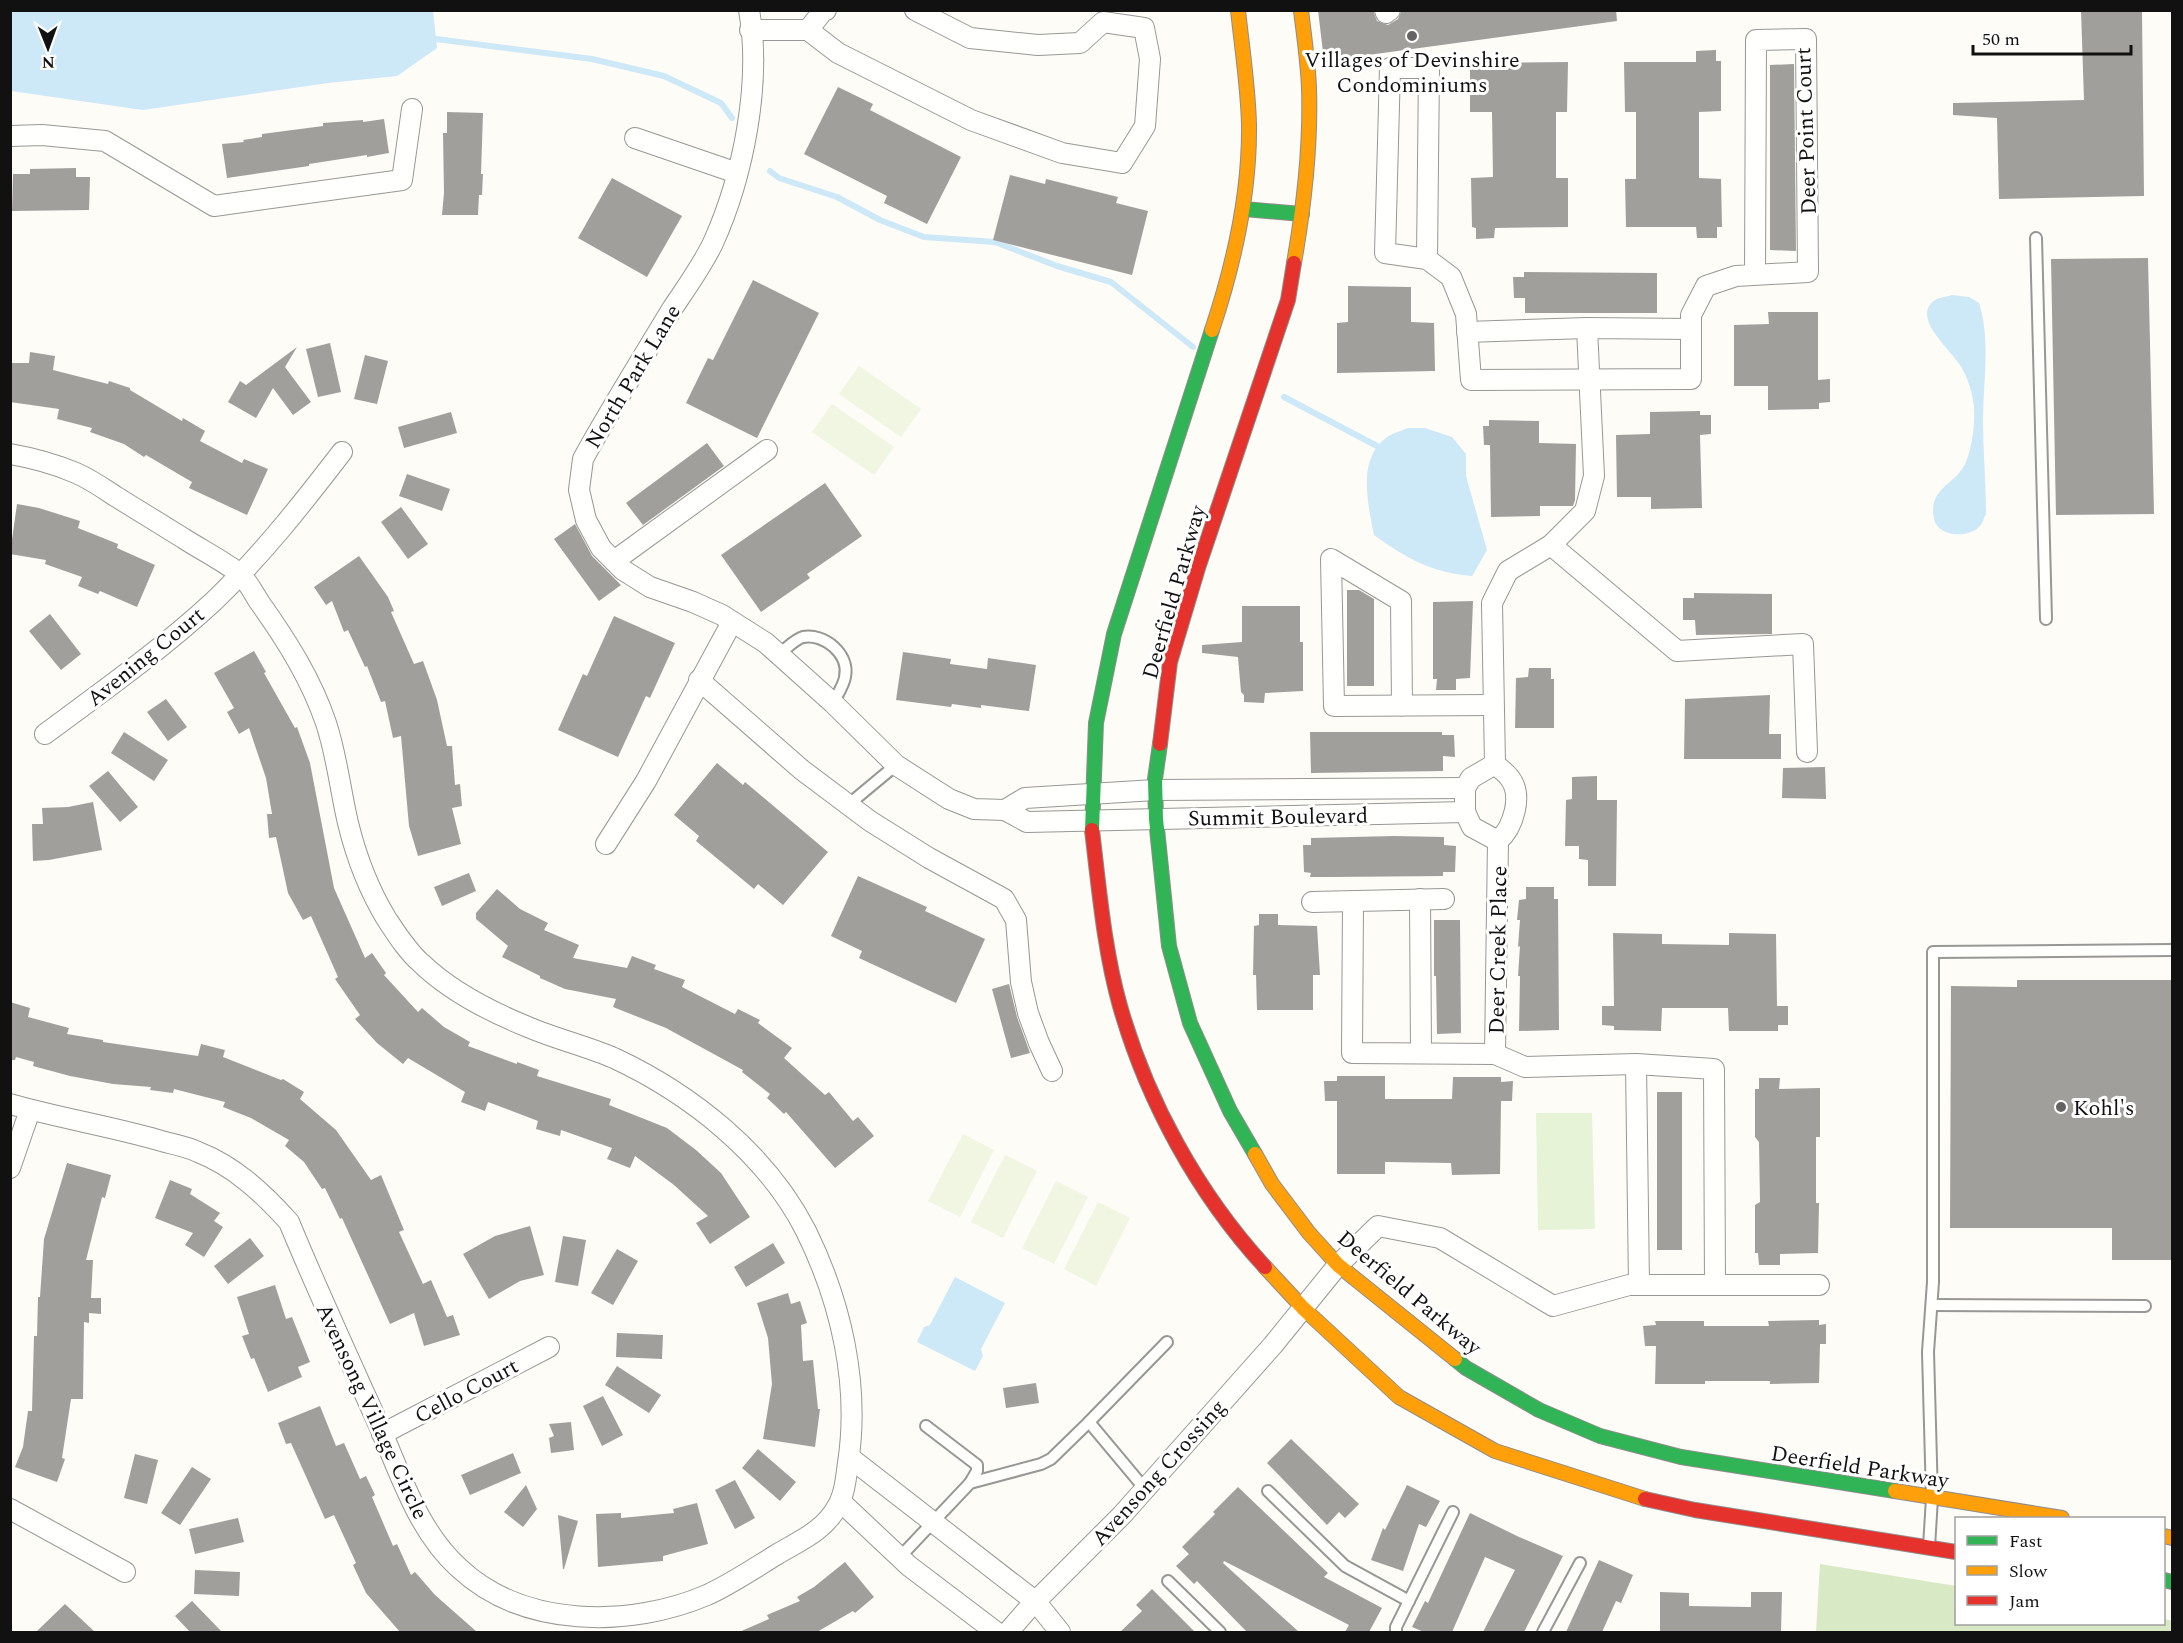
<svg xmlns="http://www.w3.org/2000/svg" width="2183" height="1643" font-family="Spectral,serif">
<rect width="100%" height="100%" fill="#fdfcf7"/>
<path fill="#e7f3d7" d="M1536 1113H1592L1595 1229 1538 1230Z"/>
<path fill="#d8eac5" d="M1820 1564 1956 1586V1624H2164V1619L2170 1620 2172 1624V1632H1816Z"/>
<g fill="#f0f6e1">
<path d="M859 366 921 409 901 437 839 394Z"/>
<path d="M832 404 894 447 874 475 812 432Z"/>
<path d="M963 1134 994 1150 960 1217 928 1201Z"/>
<path d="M1005 1155 1037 1171 1003 1238 971 1222Z"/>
<path d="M1056 1181 1088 1197 1054 1264 1022 1248Z"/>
<path d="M1098 1202 1130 1218 1096 1286 1064 1269Z"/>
</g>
<g fill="#cde8f7">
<path d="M10 11H433L437 48 397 76 328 83 143 110 11 91Z"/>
<path d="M1952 295 1969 297 1979 303C1991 342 1983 381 1983 422 1983 452 1986 483 1986 514 1984 517 1983 523 1980 526 1969 539 1938 537 1934 519 1928 486 1956 486 1966 462 1972 447 1975 425 1974 408 1973 393 1968 378 1960 365 1951 350 1910 317 1935 300 1939 297 1947 297 1952 295Z"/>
<path d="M1408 428H1425L1452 437 1466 454V476L1487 550 1472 576C1432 573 1406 558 1374 535 1368 505 1357 459 1386 438 1392 433 1401 431 1408 428Z"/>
<path d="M955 1277 1005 1303 981 1349 983 1356 975 1371 917 1342 924 1327 930 1325Z"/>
</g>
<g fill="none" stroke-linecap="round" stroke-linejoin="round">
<g stroke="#cde8f7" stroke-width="6">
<path d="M436 39 592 59 664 76 721 103 732 118"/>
<path d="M770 171 779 178 837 197 880 220 924 237 995 242 1057 266 1111 282 1193 347"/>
<path d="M1284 397 1377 446"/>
</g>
</g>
<g fill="#a19f9c">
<path d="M1318 10H1373L1377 21 1388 25 1398 19 1402 10H1616L1617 21 1324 61Z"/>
<path d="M2081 10H2142L2144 196 1999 199 1997 118 1953 115V103L2084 100Z"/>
<path d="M1716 50V61H1721V111L1699 112V178L1721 179 1722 227H1717V238H1697L1696 227H1626L1625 179H1636V112H1625L1624 62H1696V51Z"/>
<path d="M1568 62 1567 112H1556V178H1568V227L1495 228 1494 238 1476 239V228L1472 227 1471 178 1493 177 1492 112H1470V63Z"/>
<path d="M1794 64 1796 251 1770 250V65Z"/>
<path d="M838 87 873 104 870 110 961 157 927 224 884 203 887 196 804 154Z"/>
<path d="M447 112 483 113 481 174H483L482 195H479L478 215H442L444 193 443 133H447Z"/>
<path d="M384 119 389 153 367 157V155L309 164V166L227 178 222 144 244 142 243 140 262 137V134L323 126V123L363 120V122Z"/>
<path d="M76 168V177H90L89 210 12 211 13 174H30V169Z"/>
<path d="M1010 175 1045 184 1046 179 1118 197 1116 203 1148 211 1132 275 993 240Z"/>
<path d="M612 178 682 216 647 277 578 238Z"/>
<path d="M2148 258 2154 514 2056 515 2051 259Z"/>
<path d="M1524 272 1657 273V313H1525V298H1514L1513 277H1524Z"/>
<path d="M753 280 819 313 757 438 686 403 708 358 713 360Z"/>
<path d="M1348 286 1411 287V322L1434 323 1435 371 1337 373V323L1348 322Z"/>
<path d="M1768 312H1818V380L1830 379V402L1819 403V409L1768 410V386H1734V325L1769 324Z"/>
<path d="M330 343 341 392 318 397 306 349Z"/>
<path d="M297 347 285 367 311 402 293 415 273 388 256 418 228 402 240 381 246 385Z"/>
<path d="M30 352 55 356 53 370 108 384 109 381 130 388V390L182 421 183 418 205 431 200 441 242 463 244 459 268 469 247 515 189 488 192 482 146 455 144 457 124 444 90 432 92 428 57 419 59 409 10 402V363H29Z"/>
<path d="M365 355 388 361 377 404 354 399Z"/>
<path d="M1700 411V415H1711V434L1700 435 1702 508 1651 509V497H1617L1616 435 1650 434V412Z"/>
<path d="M451 412 457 433 404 448 398 427Z"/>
<path d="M1489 420 1539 421V443L1576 444 1575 500 1573 506H1540V516L1491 517 1490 445H1484L1483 426H1489Z"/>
<path d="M707 443 724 466 643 525 626 503Z"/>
<path d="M407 474 450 489 442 511 399 496Z"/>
<path d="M825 483 862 536 807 574 810 578 761 612 721 555Z"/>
<path d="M17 504 39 508 80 521 78 528 118 544 117 548 155 565 137 607 100 591 98 594 78 586 82 577 45 564 46 560 10 554Z"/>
<path d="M401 507 428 544 408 559 381 522Z"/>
<path d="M575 524 592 556 621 585 599 601 554 539Z"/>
<path d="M359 556 388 597 394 611 391 612 414 664 423 661 437 700 447 746H452L455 785 460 784 462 806 452 808 461 844 418 856 409 826 401 736 393 738 385 701 381 702 367 666 365 667 348 630 344 632 332 601 326 605 314 587Z"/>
<path d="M1347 590H1359L1374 599V686H1347Z"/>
<path d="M1694 593 1772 594V634L1696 635 1695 620H1683V598H1694Z"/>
<path d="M1473 601 1470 678 1456 679V690H1436L1437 679H1433V602Z"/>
<path d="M1242 606H1300V642H1303V691L1265 693 1264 703 1244 702V695L1241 692 1238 657 1202 653V645L1242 642Z"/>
<path d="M50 614 81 654 61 670 29 631Z"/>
<path d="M614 616 675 643 650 698 646 696 618 757 558 730 583 674 587 676Z"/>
<path d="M254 651 266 672 264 673 295 728 297 727 310 763 334 888 365 958 372 953 386 973 384 975 418 1012 422 1008 444 1027 470 1042 468 1046 517 1064V1062L539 1070 537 1076 611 1099 609 1105 667 1128 696 1150 721 1173 750 1217 710 1244 696 1223 708 1216 674 1185 635 1156 630 1168 607 1159 612 1148 561 1130 560 1136 536 1129 538 1121 488 1102 485 1111 461 1102 465 1092 408 1058 403 1064 377 1043 355 1019 360 1015 335 979 338 977 311 916 303 920 288 893 276 837 269 838 267 814H272L266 778 249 728 239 734 227 712 234 708 214 673Z"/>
<path d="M903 652 951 659 950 664 987 669 988 658 1036 665 1029 711 981 705V708L952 704 951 707 896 700Z"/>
<path d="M1529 668H1551V679H1554V728H1515L1516 678 1528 677Z"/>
<path d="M1770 695 1769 734H1781V759H1684L1685 699Z"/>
<path d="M166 699 187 727 168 741 147 712Z"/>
<path d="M124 732 168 760 154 781 111 753Z"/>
<path d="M1310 732H1442V735H1454L1455 757 1443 756V771L1311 773Z"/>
<path d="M717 763 743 785 745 782 828 852 783 905 758 884 754 889 696 841 699 836 674 815Z"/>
<path d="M1825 767 1826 799 1782 798 1783 768Z"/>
<path d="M108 771 138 807 120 822 89 786Z"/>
<path d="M1597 776V800H1617L1616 886H1588V860L1579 859V846H1565L1566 800 1572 799V777Z"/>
<path d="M93 802 102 850 49 860 33 861 32 824H43L42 808 68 807Z"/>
<path d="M1394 836 1444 837V845L1456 846 1455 872H1443V876L1331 877H1310L1311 873 1304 872 1303 845H1311V838Z"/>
<path d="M469 873 476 891 442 906 434 887Z"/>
<path d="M858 876 927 907 925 911 985 939 956 1003 859 958 862 951 831 936Z"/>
<path d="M1526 887H1554V899H1558L1559 1030 1519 1031 1520 976H1518L1520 946 1518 947 1520 920H1517L1519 900 1526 899Z"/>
<path d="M497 889 520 909 548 923 544 930 579 945 573 958 627 968 632 956 656 965 654 969 685 980 682 987 735 1014 738 1009 760 1020 758 1023 792 1048 784 1058 825 1095 829 1092 853 1121 858 1117 874 1136 835 1168 786 1112 784 1114 767 1098 770 1094 742 1072 743 1070 666 1028 613 1007 616 999 565 989 540 978V976L502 957 508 946 476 919V913Z"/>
<path d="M1259 914H1278V925L1317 926 1320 975H1313V1010H1257L1256 975H1253L1254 926 1259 925Z"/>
<path d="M1434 920H1460L1461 1033 1437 1034 1436 976H1434Z"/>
<path d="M1613 933 1662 934V944L1729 945V933L1776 934 1777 1006H1788V1025H1778V1031H1729L1728 1008H1662L1661 1031 1614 1030V1026L1602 1025V1006H1614Z"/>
<path d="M2017 980H2172V1260H2112V1228H1950L1951 986 2017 987Z"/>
<path d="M1009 984 1017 1017 1030 1053 1011 1058 992 989Z"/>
<path d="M10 1002 30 1008 28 1017 69 1028 67 1034 103 1040V1042L198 1056 201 1044 225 1050 223 1057 281 1080 283 1079 304 1092 300 1099 336 1130 371 1180 381 1175 404 1230 399 1232 423 1284 431 1280 447 1317 453 1315 460 1335 424 1346 414 1313 390 1324 342 1218 340 1219 325 1188 322 1189 304 1162 285 1146 289 1140 251 1118 223 1107 225 1102 174 1089 173 1093 150 1090 151 1087 113 1084 70 1076 33 1066 34 1062 16 1057 15 1060H10Z"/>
<path d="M1337 1076H1385V1099H1452L1453 1077H1501V1082L1513 1081 1512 1101H1501L1500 1174 1452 1175 1451 1163 1385 1162V1174H1337V1101H1325L1324 1081H1337Z"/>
<path d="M1759 1078H1780L1779 1089 1820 1088V1137H1816V1203H1819L1818 1253 1780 1254V1265H1759L1758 1253H1755V1205L1760 1202 1759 1142 1755 1137V1089H1759Z"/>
<rect x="1657" y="1092" width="25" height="158"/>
<path d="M67 1163 111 1175 105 1198 102 1197 86 1260H93L91 1298H101V1314L89 1313V1323L84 1322 83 1399H71L62 1458 65 1459 57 1482 15 1467 23 1447 28 1411H32L34 1336H37L38 1297H40L44 1239Z"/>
<path d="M170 1180 192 1189 190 1194 220 1213 214 1221 223 1227 204 1257 185 1245 193 1233 155 1218Z"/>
<path d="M530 1226 544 1275 520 1281 489 1299 463 1254 495 1236Z"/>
<path d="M563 1236 586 1240 578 1286 555 1282Z"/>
<path d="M250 1238 264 1256 228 1284 214 1266Z"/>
<path d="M773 1243 785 1263 746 1287 734 1267Z"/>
<path d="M617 1249 638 1261 613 1305 591 1293Z"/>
<path d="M275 1285 286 1319 292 1317 310 1362 298 1367 302 1377 268 1392 254 1358 251 1359 242 1336 249 1334 237 1297Z"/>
<path d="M788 1293 791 1304 800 1301 807 1323 801 1325 803 1361 813 1360 818 1409H820L815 1447 763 1439 772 1384 768 1338 757 1303Z"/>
<path d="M1819 1320V1325L1826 1324V1344H1820L1819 1383 1770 1384V1381H1705V1384H1655L1656 1346H1645L1643 1326 1656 1325 1655 1321H1704V1326H1769L1768 1321Z"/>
<path d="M617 1333 663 1335 662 1359 616 1357Z"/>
<path d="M617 1366 661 1395 649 1413 605 1385Z"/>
<path d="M1036 1383 1039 1403 1006 1408 1003 1388Z"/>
<path d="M603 1396 623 1435 602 1446 583 1406Z"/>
<path d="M320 1406 336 1446 344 1443 360 1479 366 1476 375 1495 372 1497 393 1546 397 1544 411 1575 415 1572 435 1595 477 1632H400L366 1593 353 1565 356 1563 334 1515 325 1519 291 1443 286 1444 278 1423Z"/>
<path d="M571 1422 574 1450 551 1453 549 1438 554 1436 549 1424Z"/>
<path d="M1291 1439 1359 1504 1345 1518 1339 1512 1327 1525 1267 1463Z"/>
<path d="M758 1449 796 1482 780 1501 742 1468Z"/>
<path d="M513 1453 521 1473 470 1495 461 1475Z"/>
<path d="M135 1454 158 1460 147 1504 124 1498Z"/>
<path d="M192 1467 211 1479 180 1525 161 1513Z"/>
<path d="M735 1480 755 1518 735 1529 715 1490Z"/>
<path d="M526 1485 537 1509 523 1527 504 1512Z"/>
<path d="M1407 1485 1440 1501 1426 1527 1419 1524 1403 1571 1371 1560 1383 1528 1385 1530Z"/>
<path d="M1238 1487 1328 1573 1324 1577 1382 1608 1369 1632H1345L1349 1625 1224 1561 1223 1563 1299 1632H1247L1197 1581 1194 1584 1176 1566 1189 1554 1182 1547 1215 1514 1213 1512Z"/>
<path d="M697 1503 708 1544 663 1556V1561L598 1567 596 1514 621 1513V1518L674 1513 673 1509Z"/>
<path d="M1470 1513 1517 1536 1563 1556 1524 1632H1483L1515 1570 1485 1557 1452 1632H1424L1412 1627 1425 1601 1428 1603Z"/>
<path d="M558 1515 578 1521 564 1569H563Z"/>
<path d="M238 1518 244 1542 195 1554 189 1529Z"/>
<path d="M1599 1560 1633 1575 1621 1603 1616 1601 1602 1632H1566Z"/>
<path d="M845 1562 874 1597 855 1613 853 1611 817 1632H739L769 1619 767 1615 800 1601 797 1597 814 1587Z"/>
<path d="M195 1570 240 1572 239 1596 194 1594Z"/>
<path d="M1152 1589 1195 1632H1120L1142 1611 1136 1605Z"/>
<path d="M1660 1592 1689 1593V1606L1751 1607V1592H1782L1781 1632H1660Z"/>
<path d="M192 1601 222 1632H190L175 1616Z"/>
<path d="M65 1604 95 1632H36Z"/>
</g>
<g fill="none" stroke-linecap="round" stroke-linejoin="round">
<g stroke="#979795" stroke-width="14">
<g id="lane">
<path d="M2036 238 2046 619"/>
<path d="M779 654C786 649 795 639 803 637 824 633 850 654 845 677 844 685 837 695 833 703"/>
<path d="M848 805 896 765"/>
<path d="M1932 1305 2145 1306"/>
<path d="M926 1426 977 1465V1471L970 1483"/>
<path d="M1145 1489 1089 1422 1167 1342"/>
<path d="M1268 1491 1345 1566 1409 1601"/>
<path d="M1929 1547 1932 1498 1928 1352 1933 1282V952L2172 950"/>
<path d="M900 1557 970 1483 1041 1464 1051 1459 1089 1422"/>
<path d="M1168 1581 1220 1632"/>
<path d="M1396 1632V1627L1453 1512"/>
<path d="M1543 1632 1580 1563"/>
</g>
</g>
<g stroke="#979795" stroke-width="22">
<g id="street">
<path d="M749 10C762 83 743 177 713 243 702 266 686 288 672 309 642 359 611 408 583 459L579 490 586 520 601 548 623 570 650 587 693 602 722 615 766 643 833 703 896 765 949 799 974 809 1005 810"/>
<path d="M826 10 823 11 808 30 838 53 971 120 1062 153 1122 163 1145 126 1150 59 1144 28 1103 22 1080 43 1038 45 970 38 915 10"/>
<path d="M1385 10 1386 13 1390 10"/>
<path d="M750 30H808"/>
<path d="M10 136 42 135 105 141 214 206 402 180 412 109"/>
<path d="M635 138 737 173"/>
<path d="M1427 259 1429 68H1390L1385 253 1427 259 1451 277 1466 314 1471 380 1691 379V315L1706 286 1736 276 1808 272 1806 39 1756 40 1755 275"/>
<path d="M1587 328 1594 476 1585 511 1551 545 1508 571 1492 603 1495 764C1499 768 1505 772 1509 777 1524 795 1513 828 1498 841L1495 1054 1525 1067 1636 1064 1714 1069 1715 1285"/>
<path d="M1467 332 1587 328 1691 329"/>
<path d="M10 454C33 458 55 464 76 473 90 479 103 488 115 496 138 510 160 524 183 538 198 548 229 564 241 575 248 582 254 594 260 603 287 641 311 679 326 723 337 756 340 789 348 823 356 856 368 888 386 918 396 933 407 951 421 963 450 991 491 1012 528 1027 556 1039 586 1046 614 1058 691 1094 767 1154 806 1231 841 1302 860 1384 848 1463 846 1477 845 1494 837 1507 824 1531 799 1541 776 1555 753 1569 731 1584 707 1595 630 1628 523 1628 459 1568 419 1532 402 1478 381 1430 350 1361 318 1292 289 1222 263 1193 234 1166 198 1152 186 1146 171 1144 158 1140 109 1126 59 1118 10 1104"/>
<path d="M1551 545 1677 651 1803 644 1807 752"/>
<path d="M614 561 767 450"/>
<path d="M699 680 802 770 870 821 929 858 1004 899 1016 920 1021 982 1028 1013 1039 1043 1052 1071"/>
<path d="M1402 706 1401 601 1331 559 1334 706 1492 705"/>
<path d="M45 734C103 691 161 650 214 601 262 555 302 504 342 452"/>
<path d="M1495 764 1471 778 1465 788V812L1472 827 1498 841"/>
<path d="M1465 812 1027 822 1005 810 1025 798 1155 790 1465 788"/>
<path d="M606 844 646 781 732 622"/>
<path d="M1420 899 1421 1053"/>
<path d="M1312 902 1444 899"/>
<path d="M1353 902 1352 1053 1495 1054"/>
<path d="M1636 1064 1639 1285"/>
<path d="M10 1168 30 1110"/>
<path d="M382 1434 549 1347"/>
<path d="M849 1457 1036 1602 1060 1632"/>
<path d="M841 1502 909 1566 996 1632"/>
<path d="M10 1509 125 1572"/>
<path d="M1008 1632 1028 1609 1122 1515 1273 1345 1338 1265 1378 1226 1440 1238 1553 1306 1629 1285H1819"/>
</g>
</g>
<g stroke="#8e8d8b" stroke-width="16">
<g id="fast">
<path d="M1244 209 1302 214"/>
<path d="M1160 744 1155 779 1156 819 1169 946 1190 1023 1230 1111 1255 1154"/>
<path d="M1092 830 1096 723 1114 634 1212 330"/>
<path d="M1455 1359 1466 1368 1539 1410 1600 1436 1681 1457 1895 1491"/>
<path d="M2164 1580 2172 1582"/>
</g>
</g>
<g stroke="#8e8d8b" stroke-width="16">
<g id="slow">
<path d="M1294 263C1304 206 1311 146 1309 88 1308 62 1304 36 1301 10"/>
<path d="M1212 330C1234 264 1250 195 1249 124 1248 86 1242 48 1238 10"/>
<path d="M1255 1154 1272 1184 1309 1233 1338 1265 1455 1359"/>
<path d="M1265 1267 1303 1308 1399 1397 1495 1451 1645 1499"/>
<path d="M1895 1491 2062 1518"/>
<path d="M2164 1536 2172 1538"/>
</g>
</g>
<g stroke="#8e8d8b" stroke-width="16">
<g id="jam">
<path d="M1160 744 1170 662 1198 568 1288 300 1294 263"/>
<path d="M1092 830C1099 888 1104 949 1120 1006 1147 1101 1198 1194 1265 1267"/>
<path d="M1645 1499 1695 1510 1956 1552"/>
</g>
</g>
<use href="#lane" stroke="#fffffe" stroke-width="10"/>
<use href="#street" stroke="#fffffe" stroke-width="20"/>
<use href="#fast" stroke="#30b455" stroke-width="14"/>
<use href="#slow" stroke="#ff9f0a" stroke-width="14"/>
<use href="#jam" stroke="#e5322d" stroke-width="14"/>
</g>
<g fill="#646362" stroke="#fff" stroke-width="2">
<circle cx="1412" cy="36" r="6"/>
<circle cx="2061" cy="1107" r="6"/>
</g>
<g text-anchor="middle" stroke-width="6" stroke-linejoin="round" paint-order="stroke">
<g font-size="22" fill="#111" stroke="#fff">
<text x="1412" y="67">Villages of Devinshire<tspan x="1412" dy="25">Condominiums</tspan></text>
<text x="2073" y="1115" text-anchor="start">Kohl's</text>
</g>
<g font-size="22" fill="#111" stroke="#fff">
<text transform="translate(1805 131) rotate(-92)" y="8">Deer Point Court</text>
<text transform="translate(632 376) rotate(-59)" y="8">North Park Lane</text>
<text transform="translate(1173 592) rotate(-74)" y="8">Deerfield Parkway</text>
<text transform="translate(145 656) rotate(-39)" y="8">Avening Court</text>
<text transform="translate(1278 816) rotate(-1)" y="8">Summit Boulevard</text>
<text transform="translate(1497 950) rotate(-89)" y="8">Deer Creek Place</text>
<text transform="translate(1410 1292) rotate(40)" y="8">Deerfield Parkway</text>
<text transform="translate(466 1390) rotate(-28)" y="8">Cello Court</text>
<text transform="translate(373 1411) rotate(65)" y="8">Avensong Village Circle</text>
<text transform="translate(1860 1466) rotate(9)" y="8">Deerfield Parkway</text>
<text transform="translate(1158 1472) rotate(-48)" y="8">Avensong Crossing</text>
</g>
</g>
<rect width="2183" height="1643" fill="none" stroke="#111111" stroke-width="24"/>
<rect x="1955" y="1517" width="210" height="108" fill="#ffffff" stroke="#a0a0a0" stroke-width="1.5"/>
<rect x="1967" y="1536" width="30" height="9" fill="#30b455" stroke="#a0a0a0" stroke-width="1.5"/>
<text x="2009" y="1547" font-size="18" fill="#111111">Fast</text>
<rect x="1967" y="1566" width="30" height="9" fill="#ff9f0a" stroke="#a0a0a0" stroke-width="1.5"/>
<text x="2009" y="1577" font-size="18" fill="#111111">Slow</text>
<rect x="1967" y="1596" width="30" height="9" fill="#e5322d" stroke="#a0a0a0" stroke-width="1.5"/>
<text x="2009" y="1607" font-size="18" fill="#111111">Jam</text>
<g transform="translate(48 48) rotate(179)" stroke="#ffffff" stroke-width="4.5" paint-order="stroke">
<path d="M0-4.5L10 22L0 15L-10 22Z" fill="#111111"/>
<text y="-9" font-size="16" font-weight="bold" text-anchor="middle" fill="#111111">N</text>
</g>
<path d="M1973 45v9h158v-9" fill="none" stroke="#111111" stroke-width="3"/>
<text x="1982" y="45" font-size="18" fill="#111111" stroke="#ffffff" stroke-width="4.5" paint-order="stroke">50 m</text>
</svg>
